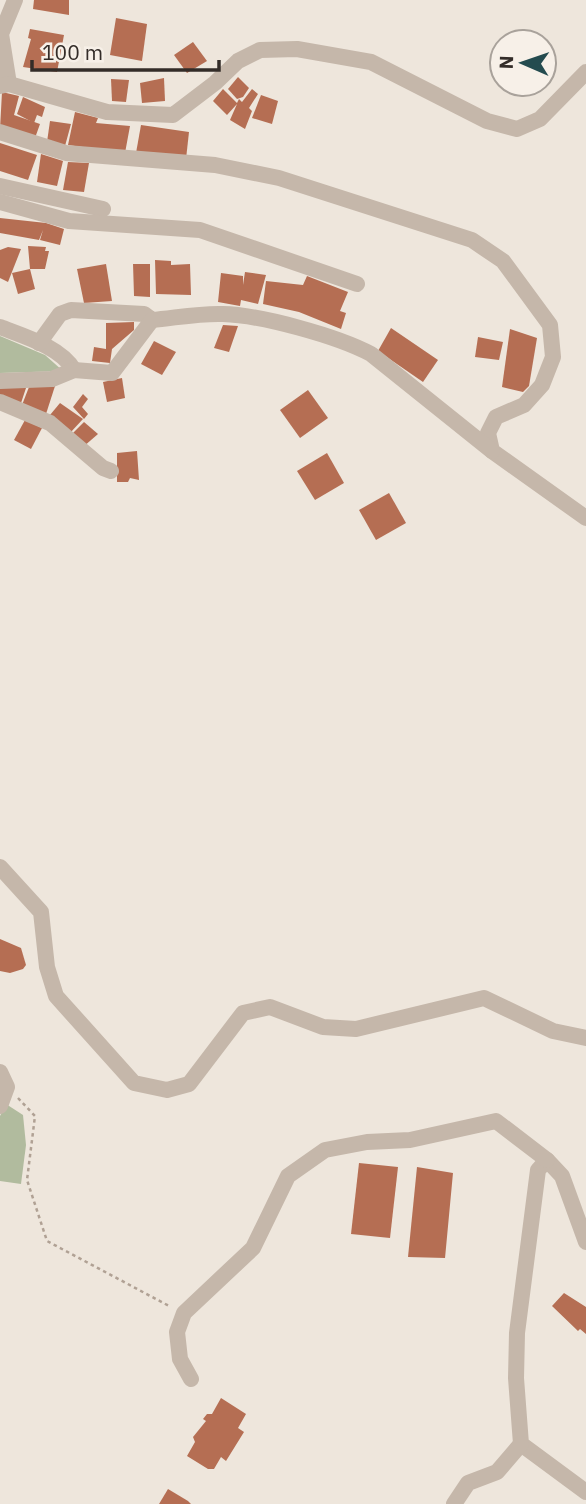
<svg xmlns="http://www.w3.org/2000/svg" width="586" height="1504" font-family="'IBM Plex Sans',sans-serif">
<rect width="100%" height="100%" fill="#eee6dc"/>
<g fill="#b1bb9e">
<path d="M0 336 45 355 63 371 0 373Z"/>
<path d="M6 1104 23 1115 26 1145 21 1184 0 1181V1116Z"/>
</g>
<g fill="#b56e53">
<path d="M34 0H69V15L33 9Z"/>
<path d="M116 18 147 24 142 61 110 55Z"/>
<path d="M30 29 64 35 57 72 23 67 31 39 28 38Z"/>
<path d="M193 42 207 61 187 73 174 55Z"/>
<path d="M238 77 249 88 243 97 237 99 228 89Z"/>
<path d="M164 78 165 101 142 103 140 83Z"/>
<path d="M111 79 129 80 126 102 112 101Z"/>
<path d="M223 89 237 103 239 99 242 102 252 89 258 94 249 108 252 111 245 129 230 120 237 104 227 115 213 101Z"/>
<path d="M2 92 19 96 14 115 40 124 35 138 0 129Z"/>
<path d="M261 95 278 101 272 124 252 118Z"/>
<path d="M23 97 45 107 42 117 37 115 34 123 17 114Z"/>
<path d="M75 112 98 118 96 123 130 126 125 153 68 145Z"/>
<path d="M50 121 71 124 65 146 47 142Z"/>
<path d="M141 125 189 132 186 159 136 153Z"/>
<path d="M0 143 37 155 28 180 0 171Z"/>
<path d="M41 154 63 161 57 186 37 182Z"/>
<path d="M68 162 89 163 84 192 63 190Z"/>
<path d="M0 218 46 223 64 229 60 245 40 240 43 230 39 240 0 233Z"/>
<path d="M28 246 46 247 45 251H49L45 269H30Z"/>
<path d="M8 247 21 249 8 282 0 278V250Z"/>
<path d="M155 260 171 261V265L190 264 191 295 156 294Z"/>
<path d="M106 264 112 301 84 303 77 269Z"/>
<path d="M133 264H150V297L134 296Z"/>
<path d="M30 269 35 289 18 294 12 273Z"/>
<path d="M245 272 266 275 258 304 241 300 240 306 218 302 221 273 243 276V285Z"/>
<path d="M307 276 348 292 340 311 346 313 341 329 299 312 263 304 266 281 303 285Z"/>
<path d="M134 322V330L112 349 110 363 92 361 94 347 106 349V323Z"/>
<path d="M223 325 238 326 229 352 214 348Z"/>
<path d="M391 328 438 360 423 382 378 351Z"/>
<path d="M510 329 537 338 529 386 523 392 502 387Z"/>
<path d="M478 337 503 342 499 360 475 357Z"/>
<path d="M154 341 176 352 162 375 141 364Z"/>
<path d="M122 378 125 398 107 402 103 382Z"/>
<path d="M0 384 27 385 20 406 0 398Z"/>
<path d="M55 386 46 414 22 405 29 387Z"/>
<path d="M308 390 328 418 300 438 280 410Z"/>
<path d="M83 394 88 399 82 407 88 414 84 419 73 407Z"/>
<path d="M60 403 83 419 70 433 50 415Z"/>
<path d="M25 420 42 428 31 449 14 440Z"/>
<path d="M84 422 98 434 83 447 71 435Z"/>
<path d="M137 451 139 480 130 478 128 482H117V453Z"/>
<path d="M327 453 344 483 315 500 297 471Z"/>
<path d="M389 493 406 523 376 540 359 510Z"/>
<path d="M0 939 21 948 26 965 23 969 10 973 0 971Z"/>
<path d="M359 1163 398 1167 390 1238 351 1234Z"/>
<path d="M417 1167 453 1173 445 1258 408 1257Z"/>
<path d="M564 1293 586 1307V1334L580 1329 578 1331 552 1306Z"/>
<path d="M221 1398 246 1414 238 1428 244 1432 226 1461 221 1457 214 1469H208L187 1456 195 1442 193 1437 206 1421 203 1419 207 1414H212Z"/>
<path d="M168 1489 188 1501 191 1504H159Z"/>
</g>
<g fill="none" stroke-linecap="round" stroke-linejoin="round">
<path stroke="#b0a194" stroke-width="2.5" stroke-dasharray="3.5 3.5" stroke-linecap="butt" d="M18 1098 35 1116 27 1180 47 1241 171 1307"/>
<g stroke="#c5b7aa" stroke-width="16">
<path d="M9 84 1 34 15 0"/>
<path d="M0 86 9 84 107 112 173 115 215 83 238 61 260 50 297 49 371 62 487 121 517 129 540 119 586 72"/>
<path d="M0 132 66 153 215 165 279 178 472 240 503 261 550 325 553 357 542 385 524 405 496 417 488 433 492 451 586 518"/>
<path d="M0 186 103 209"/>
<path d="M0 202 69 221 200 230 357 284"/>
<path d="M0 327C23 336 61 347 74 370"/>
<path d="M39 343 60 314 71 310 144 314 152 320C175 318 200 313 223 314 261 315 337 336 371 354L492 451"/>
<path d="M0 381 52 379 74 370 112 373 152 320"/>
<path d="M0 402 50 423 103 468 111 471"/>
<path d="M0 867 41 912 47 967 56 996 134 1083 167 1090 189 1084 243 1013 270 1007 323 1027 356 1029 484 998 553 1031 586 1038"/>
<path d="M0 1072 7 1087 0 1106"/>
<path d="M586 1242 562 1176 547 1160 538 1170 517 1333 516 1378 521 1444 586 1492"/>
<path d="M191 1379 180 1359 177 1332 184 1313 253 1248 288 1176 325 1150 367 1142 410 1140 496 1121 547 1160"/>
<path d="M454 1504 468 1483 497 1472 521 1444"/>
</g>
</g>
<g transform="translate(523 63) rotate(272)"><circle r="33" fill="#f7f0e8" stroke="#a9a29b" stroke-width="2"/>
<path d="M0-5L12 26L0 18L-12 26Z" fill="#244b4f"/>
<text y="-10" font-size="19" font-weight="bold" text-anchor="middle" fill="#332c28">N</text>
</g>
<path d="M32 60v10h187v-10" fill="none" stroke="#332c28" stroke-width="3.5"/>
<text x="42" y="60" font-size="21" fill="#332c28" stroke="#f7f0e8" stroke-width="5" paint-order="stroke">100 m</text>
</svg>
